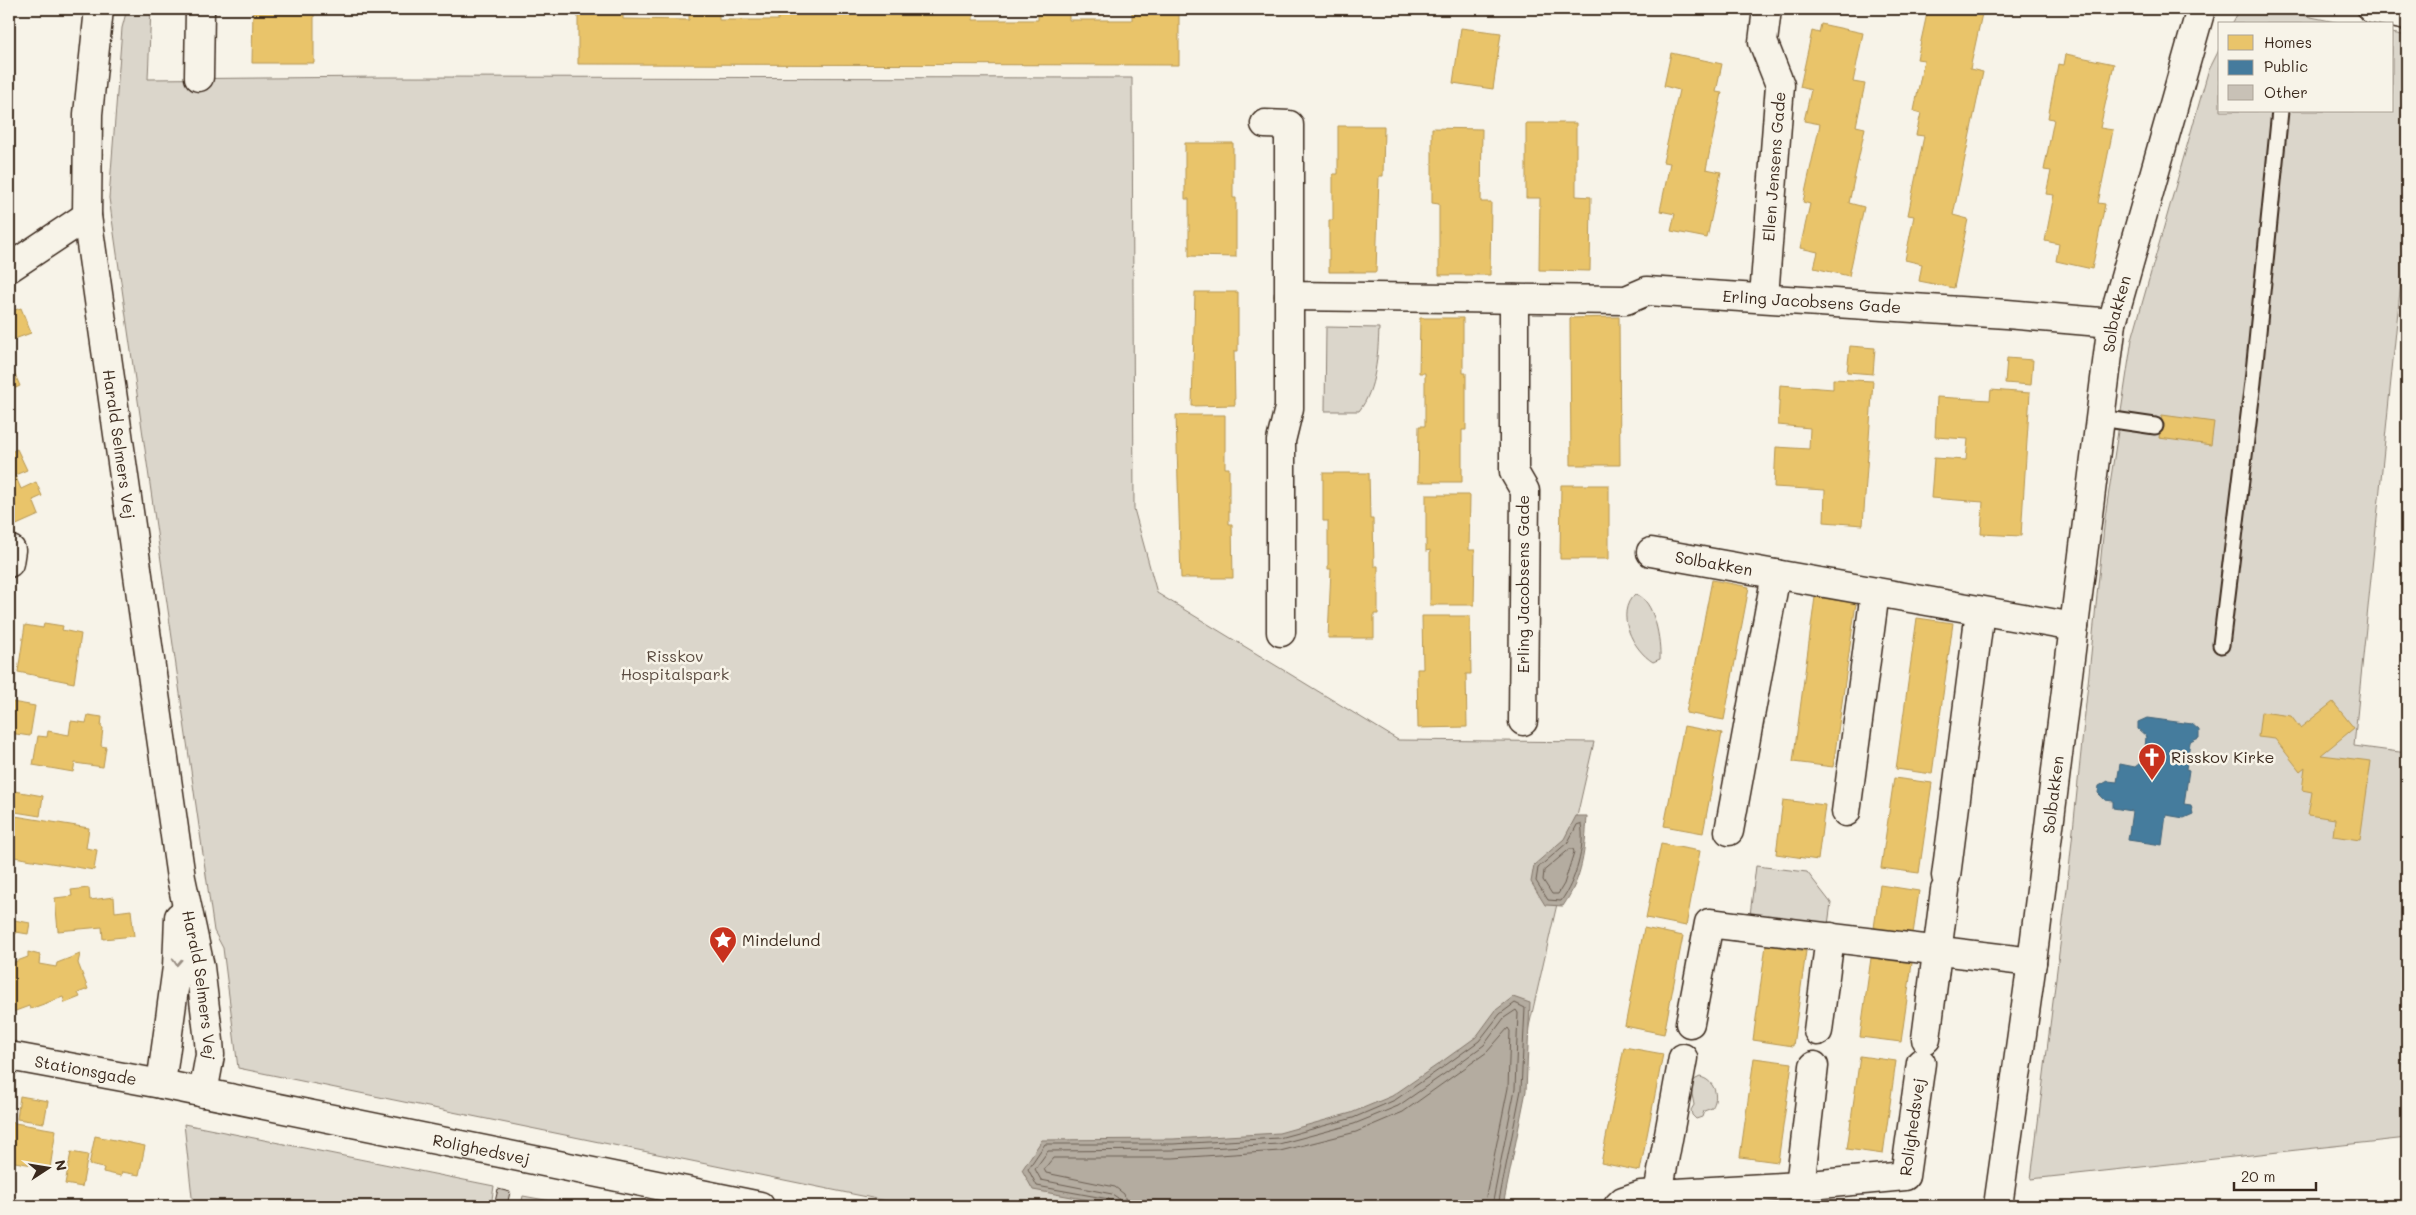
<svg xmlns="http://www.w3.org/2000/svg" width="2416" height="1215" font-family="Mali,sans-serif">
<rect width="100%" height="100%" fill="#f7f3e8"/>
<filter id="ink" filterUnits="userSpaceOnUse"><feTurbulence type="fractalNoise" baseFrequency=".02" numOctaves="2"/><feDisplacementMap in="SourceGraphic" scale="10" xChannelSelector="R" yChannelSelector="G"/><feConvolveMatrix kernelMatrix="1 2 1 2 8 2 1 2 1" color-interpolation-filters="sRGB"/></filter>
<g filter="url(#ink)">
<g fill="#dbd6cb" stroke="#8b8074">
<path d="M127 9H151L148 79 382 77 1132 78 1134 509 1157 593 1398 740 1594 742 1488 1206H911L238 1068 223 948 214 931 109 198 122 28Z"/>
<path d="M2240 9H2272L2345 24H2232Z"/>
<path d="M2392 33 2407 36V281H2401L2354 746 2407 753V1138L2031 1179 2067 889 2105 517 2132 339 2208 72 2220 48V111H2392Z"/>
<path d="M1326 327 1379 328C1378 354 1376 390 1359 411H1325Z"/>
<path d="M1635 594C1655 599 1661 642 1660 659L1653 662C1633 650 1614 613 1635 594Z"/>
<path d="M1756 866 1807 872 1831 903 1828 925 1750 915Z"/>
<path d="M1700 1077C1714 1080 1720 1096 1712 1108L1704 1111 1702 1117 1696 1119 1692 1115 1691 1110 1694 1105 1691 1089 1694 1080Z"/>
<path d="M184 1124 494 1186 491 1206H193Z"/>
<path d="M523 1196 578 1206H521Z"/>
</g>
<g fill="#b4aca0" stroke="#84786c">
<path d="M1576 816H1587C1585 850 1583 877 1563 906L1545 905 1531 882 1534 865 1564 839Z"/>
<path d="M1513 997 1530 1003 1526 1091 1503 1206H1122L1033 1190 1022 1170 1042 1140 1173 1139 1279 1133 1351 1113 1392 1096 1440 1063 1476 1037 1496 1010Z"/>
</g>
<g fill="#e9c46a" stroke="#b59653">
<path d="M9 9 13 67H9Z"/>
<path d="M253 9H314V63H252Z"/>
<path d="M578 9H623V19L689 20V9H719V20H778V9H973V20H1038V9H1069V20H1132V9H1179V65L578 64Z"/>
<path d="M1928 9H1983L1970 69 1983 72 1953 215 1968 219 1954 288 1919 281 1922 264 1905 260 1914 216 1908 215 1924 136 1916 135 1921 113 1914 111 1924 60 1917 59Z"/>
<path d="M1821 24 1863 33 1853 82 1865 84 1856 126 1865 128 1849 203 1864 207 1849 276 1814 268 1818 252 1800 248 1810 204 1803 202 1820 124 1804 121 1811 90 1800 87 1812 31 1819 33Z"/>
<path d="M1461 28 1501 33 1493 89 1453 83Z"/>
<path d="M1671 53 1722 64 1716 92 1722 93 1706 169 1721 172 1707 238 1671 231 1675 214 1660 211 1670 163 1663 162 1679 90 1664 86Z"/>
<path d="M2066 54 2114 64 2100 128 2113 130 2098 203 2105 204 2092 269 2056 261 2059 244 2045 241 2054 195 2046 194 2051 171 2044 170 2054 119 2048 118 2058 64 2064 65Z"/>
<path d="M1526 123H1576V196L1591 197 1590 271 1539 270 1540 198H1526Z"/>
<path d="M1338 126H1384L1383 176H1379L1376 272H1329V220H1333V174H1338Z"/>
<path d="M1432 128 1482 129 1481 202H1491L1490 275H1439V204L1432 203Z"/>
<path d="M1185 143H1233V198H1236V257L1189 256V199H1185Z"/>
<path d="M1195 292H1238V351H1234L1235 405 1192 406Z"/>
<path d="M21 308 31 333 9 341V312Z"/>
<path d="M1619 317 1620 465H1571L1570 318Z"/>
<path d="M1420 318H1463V373H1466V430H1462V482H1418L1419 426H1425V373H1419Z"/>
<path d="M1850 346 1875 348 1873 374 1847 372Z"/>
<path d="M2007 358 2033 360 2031 385 2005 383Z"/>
<path d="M9 361 20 386 9 391Z"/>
<path d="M1833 379 1873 381 1863 525 1824 522 1825 490 1774 487 1776 447 1809 449 1810 428 1778 425 1780 385 1833 389Z"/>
<path d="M1991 390 2030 393 2021 536 1981 534 1983 502 1931 498 1934 458 1966 460 1968 439 1935 437 1937 397 1990 400Z"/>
<path d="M1176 415H1225V468H1229V524H1232L1233 578H1181Z"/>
<path d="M2162 415 2214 422 2211 445 2159 438Z"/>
<path d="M17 449 27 470 15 475 21 489 36 482 42 496 33 500 39 515 12 527 9 520V453Z"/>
<path d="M1323 473H1369L1370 519H1373L1374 566H1378V614H1374V638H1328L1331 569H1328V521H1323Z"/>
<path d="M1561 485H1609V559H1560Z"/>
<path d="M1426 495H1470L1469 550H1475L1474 605H1430V550L1426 551Z"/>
<path d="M1712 580 1749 587 1724 720 1686 713Z"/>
<path d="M1815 597 1856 603 1833 767 1793 762Z"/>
<path d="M1422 616H1470L1471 674H1466L1467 727 1418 728 1417 669H1423Z"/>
<path d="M1917 618 1953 623 1932 774 1896 769Z"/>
<path d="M44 623 63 626 62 630 81 634 74 683 18 672 25 625 43 628Z"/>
<path d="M12 702 35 706 30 736 9 733Z"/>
<path d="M2333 702 2354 728 2321 755 2371 761 2360 840 2333 836 2335 819 2308 815 2312 792 2302 790 2305 767 2300 771 2275 739 2258 737 2261 712 2291 716 2300 728Z"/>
<path d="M88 715 102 717 101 727 103 728 101 746 106 747 103 767 75 763 73 772 33 765 38 736 47 737 48 731 69 735 71 721 86 723Z"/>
<path d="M1684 726 1722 733 1703 833 1664 826Z"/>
<path d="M1894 778 1932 783 1919 873 1881 868Z"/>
<path d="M9 790 43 796 40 816 9 811Z"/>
<path d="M1783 800 1825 805 1818 860 1776 854Z"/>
<path d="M9 815 89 828 86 848 97 850 94 870 14 857V859L9 858Z"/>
<path d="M1661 844 1700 851 1686 926 1646 918Z"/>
<path d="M1880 885 1919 891 1913 934 1874 928Z"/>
<path d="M89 888 90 900 114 897 115 912 131 910 134 936 103 939 102 927 58 931 55 898 72 896 71 890Z"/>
<path d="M9 919 30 923 28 934 16 932V934L9 933Z"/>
<path d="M1644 928 1683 936 1664 1034 1625 1026Z"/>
<path d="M9 940 14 941 11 957H9Z"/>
<path d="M1766 945 1806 951 1793 1046 1753 1040Z"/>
<path d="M28 952 40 955 39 964 56 967 57 963 80 954 78 963 88 989 78 993 80 997 65 1003 63 997 30 1009 29 1006 10 1013 9 964 28 957Z"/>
<path d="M1871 958 1912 963 1901 1042 1860 1037Z"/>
<path d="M1624 1047 1663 1054 1640 1171 1601 1163Z"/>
<path d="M1860 1056 1896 1061 1883 1154 1847 1149Z"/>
<path d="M1754 1058 1792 1063 1778 1162 1740 1157Z"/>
<path d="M20 1096 48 1101 44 1123 17 1119Z"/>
<path d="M9 1122 56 1130 50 1168 9 1161Z"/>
<path d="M95 1136 145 1146 139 1175 122 1172 121 1176 103 1172 104 1168 89 1165Z"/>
<path d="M71 1152 88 1155 82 1187 65 1184Z"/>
</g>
<path fill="#457b9d" stroke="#426377" d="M2147 718 2192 724 2199 730V738L2190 742 2186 769 2189 770 2184 804 2191 805 2193 814 2184 818 2166 815 2162 845 2128 840 2132 811 2113 808V801L2105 800 2098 793 2099 786 2108 781 2117 782 2120 764 2135 767 2144 760 2146 736 2138 729V722Z"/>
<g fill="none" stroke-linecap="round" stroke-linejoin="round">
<g stroke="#6b5e52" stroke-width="1">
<path d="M1581 824C1586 847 1575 882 1561 901L1548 900 1536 881 1538 868 1568 842 1577 825Z"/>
<path d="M1570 849H1573L1574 852 1564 884 1558 894H1552L1543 880 1544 871Z"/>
<path d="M1113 1206 1112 1202 1109 1199 1037 1186 1028 1169 1045 1144H1173L1279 1138 1353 1118 1395 1100 1443 1067 1479 1041 1500 1014 1515 1003 1525 1008 1521 1090 1498 1206"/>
<path d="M1120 1206 1118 1198 1112 1194 1041 1180 1035 1169 1048 1151 1173 1150 1279 1144 1354 1124 1398 1106 1447 1072 1484 1045 1504 1018 1516 1010 1518 1013 1515 1089 1492 1206"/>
<path d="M1127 1206 1124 1194 1115 1187 1046 1173 1044 1169 1053 1158H1173L1280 1151 1356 1132 1403 1112 1487 1052 1508 1028 1510 1031 1508 1088 1484 1206"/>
</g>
</g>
<path fill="#c8c1b6" stroke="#3b2a1e" d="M498 1189 510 1192 507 1206H494Z"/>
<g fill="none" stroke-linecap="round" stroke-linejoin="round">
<g stroke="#3b2a1e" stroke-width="19">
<g id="service">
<path d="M2100 418 2155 426"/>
<path d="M2221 645 2253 382 2280 111"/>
</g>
</g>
<g stroke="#3b2a1e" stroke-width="31">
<g id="minor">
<path d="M2372 9 2407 16"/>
<path d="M199 77 200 9"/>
<path id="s1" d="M1265 124 1289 125V296L1626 300 1647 291 2007 314 2112 323"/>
<path d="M9 268 87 216"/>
<path id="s2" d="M1764 297 1780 85 1763 42 1767 9"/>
<path d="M1514 299V472L1525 491 1523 721"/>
<path id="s3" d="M1651 552 2074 627"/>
<path d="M9 563 11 550"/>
<path d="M1281 632V441L1289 408V296"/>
<path d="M1846 812 1875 592"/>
<path d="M1729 831 1776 574"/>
<path d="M1946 876 1980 611"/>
<path d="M1690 1023 1709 923 2032 962"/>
<path d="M1818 1031 1830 937"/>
<path d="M1926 1039 1945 890"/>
<path id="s4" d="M9 1056 161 1084"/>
<path id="s5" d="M1800 1186 1905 1176 1921 1063"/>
<path d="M1658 1193 1683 1058"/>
<path d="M1618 1206 1623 1201 1641 1195 1800 1186 1814 1066"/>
<path id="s6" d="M1998 1206 2032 962 2112 323 2201 9"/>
</g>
</g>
<g stroke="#3b2a1e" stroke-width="31">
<g id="tertiary">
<path id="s7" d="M99 9 88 114 87 216 181 878 200 967 209 1041 210 1055 203 1093"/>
<path id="s8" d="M179 917 177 967 161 1084 760 1206"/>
</g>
</g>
<use href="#service" stroke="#f7f3e8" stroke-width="15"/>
<use href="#minor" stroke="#f7f3e8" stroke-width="28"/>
<use href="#tertiary" stroke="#f7f3e8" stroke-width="28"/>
</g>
<defs><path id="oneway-chevron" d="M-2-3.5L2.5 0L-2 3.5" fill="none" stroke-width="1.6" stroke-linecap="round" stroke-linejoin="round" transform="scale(1.25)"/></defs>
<use stroke="#998e83" href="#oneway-chevron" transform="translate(177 962) rotate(93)"/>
</g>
<defs>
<g id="church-pin" transform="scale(1.4375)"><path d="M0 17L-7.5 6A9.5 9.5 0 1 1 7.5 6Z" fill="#c8321e" stroke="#f7f3e8"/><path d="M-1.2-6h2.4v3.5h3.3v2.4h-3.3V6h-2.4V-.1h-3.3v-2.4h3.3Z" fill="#fff"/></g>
<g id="sight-pin" transform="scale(1.4375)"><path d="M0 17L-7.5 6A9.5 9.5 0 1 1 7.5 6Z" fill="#c8321e" stroke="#f7f3e8"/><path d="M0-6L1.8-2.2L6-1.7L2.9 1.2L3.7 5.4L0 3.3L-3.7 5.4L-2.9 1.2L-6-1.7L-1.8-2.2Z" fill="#fff"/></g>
</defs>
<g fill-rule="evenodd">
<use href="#church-pin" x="2152" y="757"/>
<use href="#sight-pin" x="723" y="940"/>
</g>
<g text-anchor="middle" stroke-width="5" stroke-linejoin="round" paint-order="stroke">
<g font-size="16" fill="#3b2a1e" stroke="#f7f3e8">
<text dy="6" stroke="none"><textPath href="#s2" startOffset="131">Ellen Jensens Gade</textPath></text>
<text dy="6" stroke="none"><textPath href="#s1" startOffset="720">Erling Jacobsens Gade</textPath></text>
<text dy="6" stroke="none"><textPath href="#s6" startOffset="900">Solbakken</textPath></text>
<text dy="6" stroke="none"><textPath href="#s7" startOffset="438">Harald Selmers Vej</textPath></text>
<text dy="6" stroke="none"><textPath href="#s3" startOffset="64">Solbakken</textPath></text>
<text transform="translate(1523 584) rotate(-90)" y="6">Erling Jacobsens Gade</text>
<text dy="6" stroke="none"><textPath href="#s6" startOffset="415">Solbakken</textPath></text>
<text dy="6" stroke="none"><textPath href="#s7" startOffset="985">Harald Selmers Vej</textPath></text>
<text dy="6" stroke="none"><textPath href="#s4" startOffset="78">Stationsgade</textPath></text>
<text dy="6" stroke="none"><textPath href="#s5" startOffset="155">Rolighedsvej</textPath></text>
<text dy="6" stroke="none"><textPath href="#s8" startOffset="495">Rolighedsvej</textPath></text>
</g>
<g font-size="16" fill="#5b4c41" stroke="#f7f3e8">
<text x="675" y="662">Risskov<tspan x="675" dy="18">Hospitalspark</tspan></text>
</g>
<g font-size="16" fill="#3b2a1e" stroke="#f7f3e8" text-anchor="start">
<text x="2171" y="763">Risskov Kirke</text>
<text x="742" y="946">Mindelund</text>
</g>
</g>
<rect width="2416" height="1215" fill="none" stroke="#f7f3e8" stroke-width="30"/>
<rect x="15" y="15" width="2386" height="1185" fill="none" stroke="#3b2a1e" stroke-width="2" filter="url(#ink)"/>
<rect x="2218" y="22" width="175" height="90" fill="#f7f3e8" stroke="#aca397"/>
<rect x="2228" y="35" width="25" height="15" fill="#e9c46a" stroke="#aca397"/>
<text x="2264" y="48" font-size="15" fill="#3b2a1e">Homes</text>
<rect x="2228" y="60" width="25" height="15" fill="#457b9d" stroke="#aca397"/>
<text x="2264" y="72" font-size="15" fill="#3b2a1e">Public</text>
<rect x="2228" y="85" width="25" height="15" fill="#c8c1b6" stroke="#aca397"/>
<text x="2264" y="98" font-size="15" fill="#3b2a1e">Other</text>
<g transform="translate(48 1168) rotate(78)" stroke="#f7f3e8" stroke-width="4" paint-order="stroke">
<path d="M0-4L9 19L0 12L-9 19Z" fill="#3b2a1e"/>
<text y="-8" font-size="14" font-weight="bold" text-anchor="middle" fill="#3b2a1e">N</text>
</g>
<path d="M2234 1182v8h82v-8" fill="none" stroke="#3b2a1e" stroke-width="2.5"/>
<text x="2241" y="1182" font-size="15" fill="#3b2a1e" stroke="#f7f3e8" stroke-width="4" paint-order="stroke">20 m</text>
</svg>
